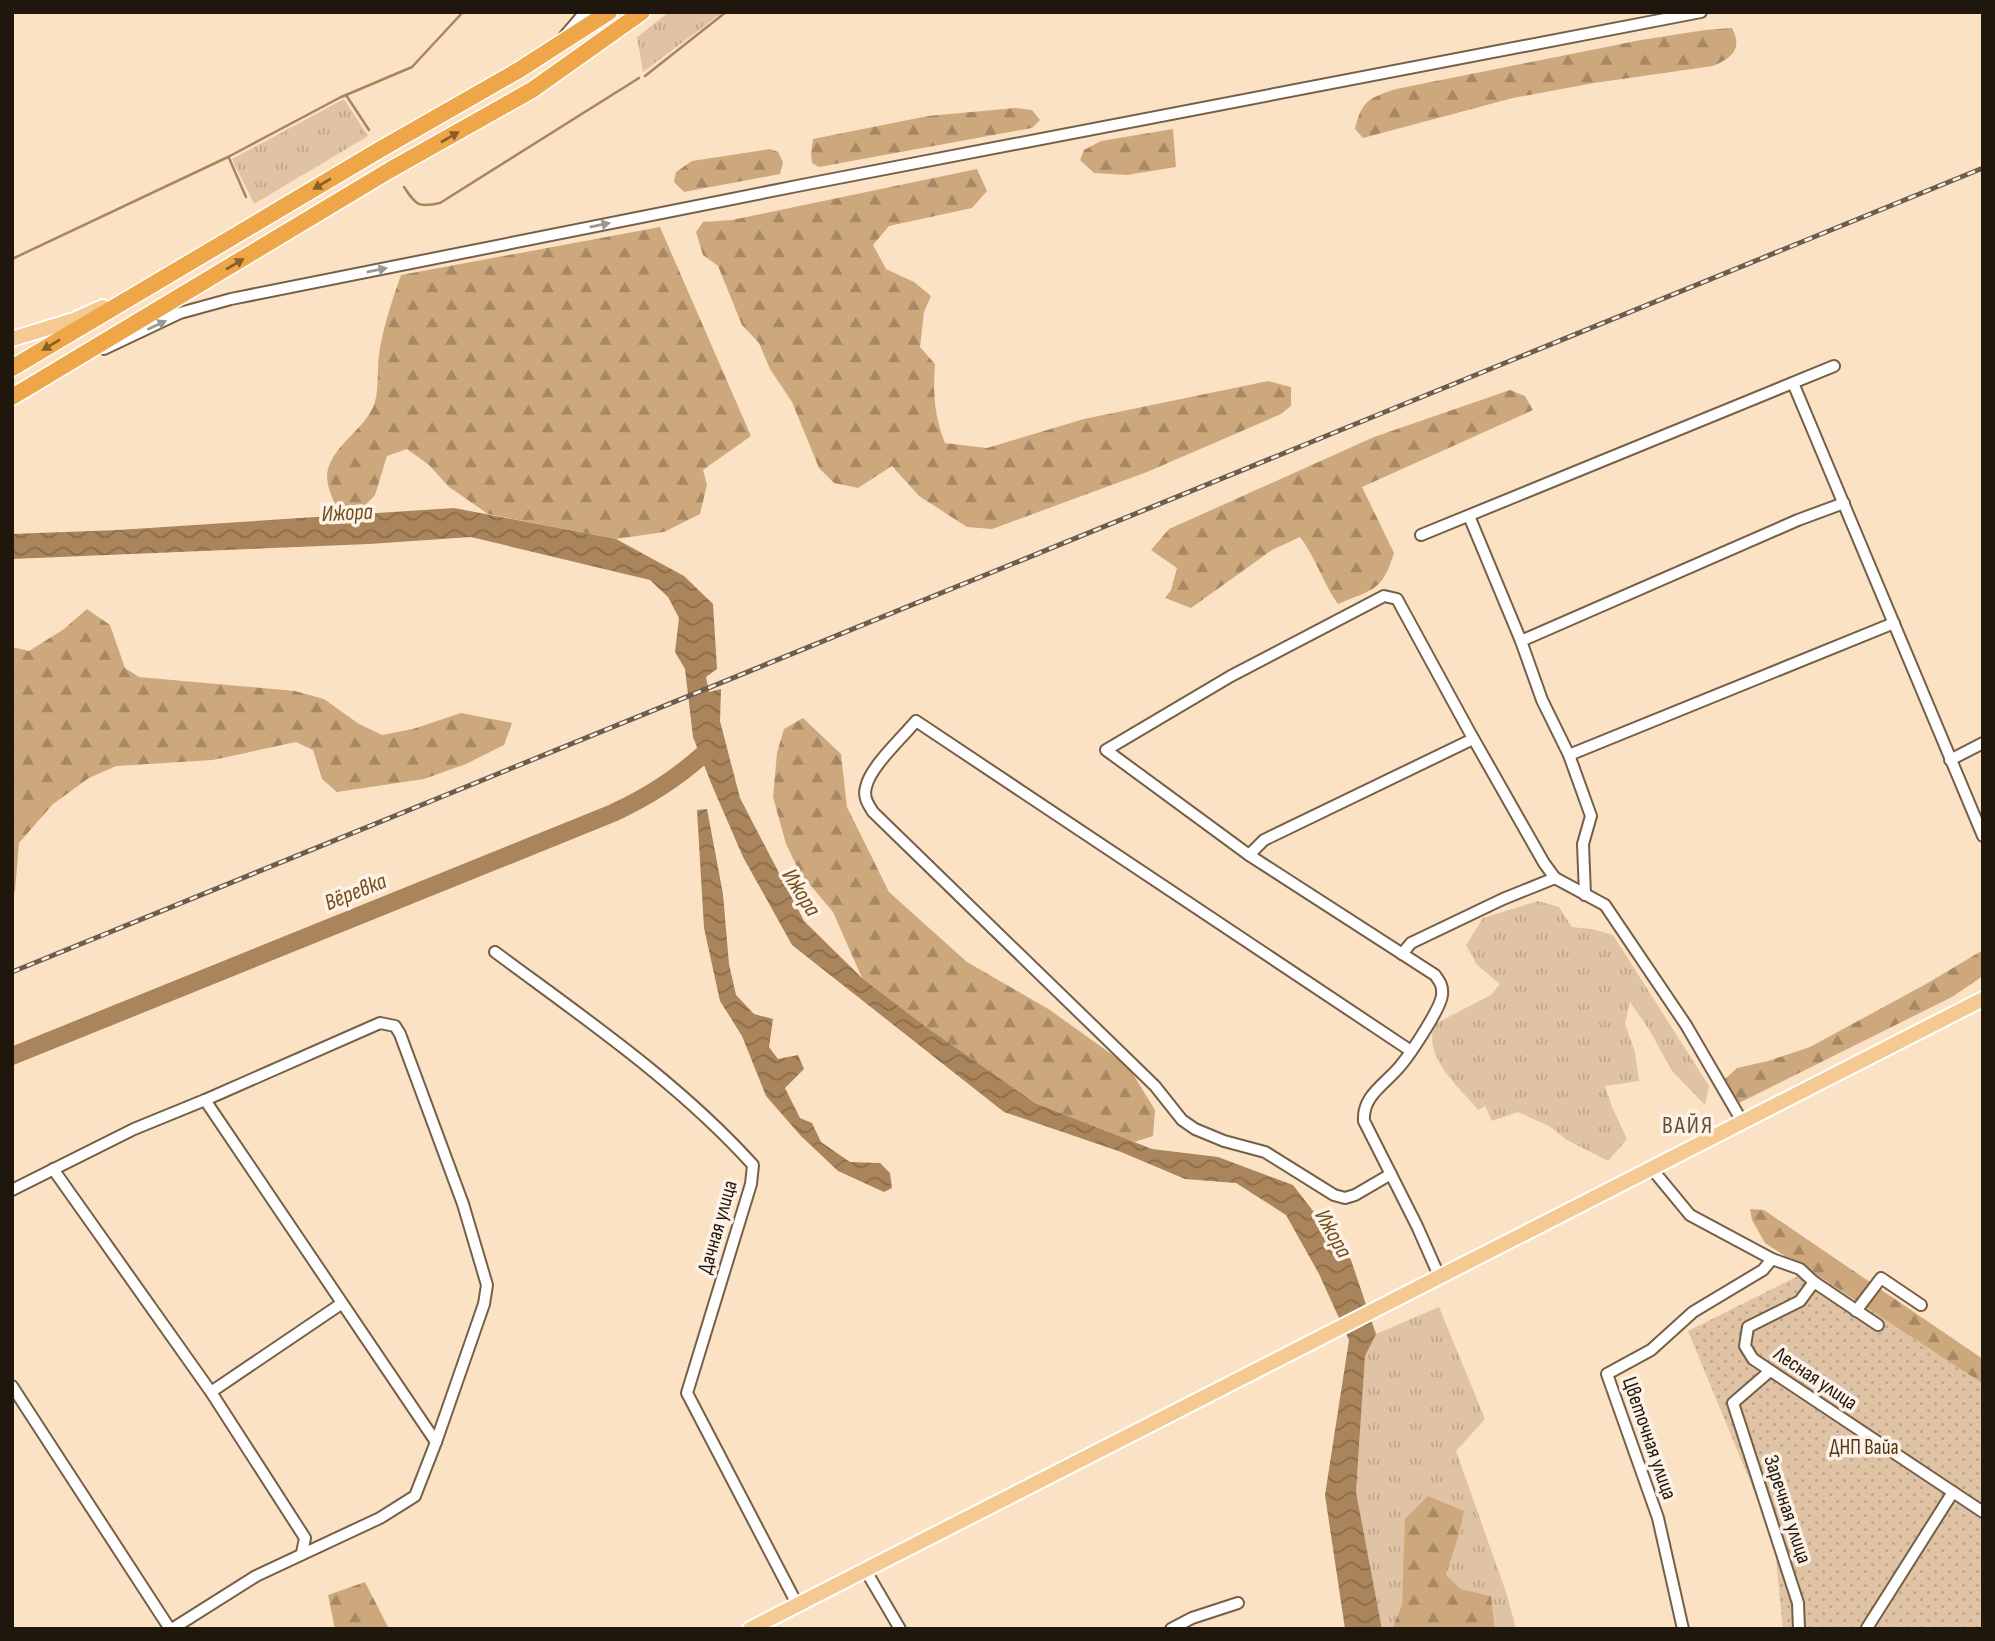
<svg xmlns="http://www.w3.org/2000/svg" width="1995" height="1641" font-family="'Sofia Sans Condensed',sans-serif">
<defs>
<pattern id="grass-tufts" width="24" height="20" patternUnits="userSpaceOnUse" patternTransform="scale(1.75)"><rect width="24" height="20" fill="#dfc3a4"/><path d="M3 7l-1-3M5 7V3M7 7l1-3M15 17l-1-3M17 17v-4M19 17l1-3" fill="none" stroke="#bfa78c"/></pattern>
<pattern id="forest-firs" width="22" height="20" patternUnits="userSpaceOnUse" patternTransform="scale(1.75)"><rect width="22" height="20" fill="#cea87d"/><path d="M5 1l3.5 6h-7zM16 11l3.5 6h-7z" fill="#a78865"/></pattern>
<pattern id="garden-dots" width="8" height="8" patternUnits="userSpaceOnUse" patternTransform="scale(1.75)"><rect width="8" height="8" fill="#dfc3a4"/><path d="M2 2h.1M6 6h.1" fill="none" stroke="#bfa78c" stroke-width="1.8" stroke-linecap="round"/></pattern>
<pattern id="water-waves" width="16" height="10" patternUnits="userSpaceOnUse" patternTransform="scale(1.75)"><rect width="16" height="10" fill="#aa855b"/><path d="M0 5q4-4 8 0t8 0" fill="none" stroke="#8a6c4a"/></pattern>
</defs>
<rect width="100%" height="100%" fill="#fce2c5"/>
<g fill="url(#grass-tufts)">
<path d="M669 12H723L643 72 637 37Z"/>
<path d="M344 99 368 136 254 204 232 159Z"/>
<path d="M1538 901 1559 907 1572 927 1592 929 1613 935 1709 1086 1705 1105 1672 1071 1650 1031 1630 1002 1625 1024 1635 1052 1639 1081 1605 1086 1612 1107 1627 1139 1608 1161 1567 1140 1549 1126 1518 1112 1492 1121 1485 1106 1478 1110C1460 1088 1421 1056 1435 1024L1491 995 1500 984 1477 965 1466 945 1483 918Z"/>
<path d="M1439 1307 1485 1419 1456 1451 1507 1595 1516 1629H1495L1491 1596 1461 1589 1446 1575 1458 1538 1405 1564 1402 1604 1392 1629H1382L1356 1492 1365 1355 1376 1334Z"/>
</g>
<g fill="url(#forest-firs)">
<path d="M1732 28C1743 49 1732 58 1713 66L1594 83 1513 98 1363 138 1355 129C1362 100 1369 98 1396 89L1641 40 1705 30Z"/>
<path d="M1015 108 1032 110 1040 120 1032 128 819 167 812 163 811 153 813 139 928 116Z"/>
<path d="M1173 129 1176 167 1127 175 1094 173 1080 160 1084 150 1101 141Z"/>
<path d="M770 149 778 152 783 162 780 174 684 192 674 182 676 172 692 161Z"/>
<path d="M977 169 987 191 972 208 889 226 873 245 886 269 914 282 931 296 924 312 920 347 935 364C933 393 934 416 945 443L987 448 1084 419 1268 381 1291 387V406L1281 414 1147 472 992 529 967 527 919 496 892 466 858 488 834 483 819 468 792 402 770 369 759 343 742 325 718 266 703 255 696 232 703 222 732 220Z"/>
<path d="M660 227 751 436 703 470 707 485 700 514 664 532 616 539 488 514 449 487 429 465 407 449 387 456 375 495 357 514 340 515C334 502 324 484 328 469 336 442 367 428 375 402 379 387 377 369 379 354 383 327 392 301 401 275Z"/>
<path d="M1510 390 1525 396 1533 410 1362 487 1394 553C1382 592 1373 589 1338 604 1323 583 1316 558 1300 537L1272 550 1191 608 1165 598 1171 590 1177 568 1151 550 1169 529 1374 437Z"/>
<path d="M87 609 110 625 125 668 139 677 295 691 324 699 359 724 382 735 413 729 461 713 512 723 504 745 466 764 424 779 337 792 322 779 313 750 296 742 213 760 116 766 89 778 53 804 19 843 15 891 12 894V647L29 651 64 629Z"/>
<path d="M803 718 841 754 847 807 889 892 967 962 1050 1010 1128 1066 1155 1110 1153 1136 1134 1142 1035 1103 925 1026 862 978 833 912 800 873 786 844 773 797 777 753 784 729Z"/>
<path d="M1983 950V976L1952 997 1737 1104 1724 1080 1737 1068 1768 1061 1810 1047 1926 984Z"/>
<path d="M1750 1209 1764 1210 1983 1359V1384L1765 1243 1752 1220Z"/>
<path d="M1428 1496 1464 1511 1458 1538 1446 1575 1461 1589 1491 1596 1495 1629H1392L1402 1604 1405 1519Z"/>
<path d="M365 1582 389 1629H335L328 1595Z"/>
</g>
<path fill="url(#garden-dots)" d="M1810 1270 1983 1384V1629H1783L1774 1539 1688 1331Z"/>
<g fill="url(#water-waves)">
<path d="M454 508 616 539 684 576 713 604 717 669 706 677 709 692 721 689 720 721 740 798 804 921 862 978 925 1026 1035 1103 1152 1149 1218 1157 1293 1185 1351 1260 1376 1334 1365 1356 1356 1492 1382 1629H1345L1325 1495 1349 1340 1319 1274 1286 1215 1236 1183 1185 1179 1121 1152 1004 1112 792 945 743 857 711 783 693 737 685 669 675 652 679 618 668 597 650 580 471 537 369 544 12 559V534L118 530Z"/>
<path d="M707 809 723 894 729 964 736 995 754 1014 773 1019 769 1047 778 1059 798 1055 804 1069 785 1088 800 1118 812 1123 821 1142 850 1162 880 1163 890 1173 892 1188 884 1192 838 1171 801 1136 766 1096 742 1036 720 1001 704 928 697 810Z"/>
</g>
<g fill="none" stroke-linecap="round" stroke-linejoin="round">
<g stroke="#aa855b" stroke-width="2.5">
<path d="M645 76 726 12"/>
<path d="M346 95 412 67 463 12"/>
<path d="M229 158 246 197"/>
<path d="M404 187C416 205 418 208 440 203L639 78"/>
<path d="M12 259 228 157 341 97 346 95 369 130"/>
</g>
<path stroke="#aa855b" stroke-width="18" d="M12 1056 613 813C649 796 676 779 706 752"/>
<g stroke="#755f46" stroke-width="14">
<g id="minor">
<path d="M563 38 580 18 587 12"/>
<path d="M104 349 180 313 231 299 802 185 1701 12"/>
<path d="M1793 383 1983 836"/>
<path d="M1469 516 1521 641 1542 700 1569 755 1591 816 1583 844 1585 895"/>
<path d="M1421 535 1834 366"/>
<path d="M1521 641 1798 520 1844 503"/>
<path d="M1569 755 1894 623"/>
<path d="M1950 760 1983 743"/>
<path d="M1249 855 1106 750 1231 676 1384 596 1397 599 1469 731 1544 863 1555 878 1605 905 1686 1025 1743 1123"/>
<path d="M495 952C584 1018 678 1082 753 1165L751 1184 687 1393 797 1604"/>
<path d="M1402 954 1411 943 1503 899 1555 878"/>
<path d="M205 1100 436 1442"/>
<path d="M53 1169 211 1392 305 1538 302 1553"/>
<path d="M1652 1169 1690 1215 1772 1259 1800 1269 1814 1282 1800 1301 1748 1327 1745 1346 1753 1359 1983 1512"/>
<path d="M1391 1174 1355 1195 1345 1198 1334 1195 1265 1152 1224 1141 1195 1129 1182 1120 1155 1086 873 812C868 804 863 797 866 787 870 767 902 738 916 721L1411 1051"/>
<path d="M12 1190 134 1129 205 1100 380 1023 395 1026 400 1034 463 1204 487 1285 484 1304 436 1442 415 1496 380 1518 256 1576 172 1629"/>
<path d="M1440 1278 1417 1226 1364 1121C1362 1095 1387 1083 1401 1065 1411 1053 1441 1008 1442 995 1443 986 1440 982 1435 975L1249 855 1264 840 1473 739"/>
<path d="M1814 1282 1878 1325"/>
<path d="M1856 1311 1881 1278 1921 1305"/>
<path d="M1770 1371 1733 1403 1798 1603 1799 1629"/>
<path d="M12 1386 170 1629"/>
<path d="M211 1392 341 1304"/>
<path d="M866 1571 900 1629"/>
<path d="M1867 1628 1953 1492"/>
<path d="M1171 1629 1192 1618 1238 1603"/>
<path d="M1683 1629 1658 1518 1607 1374 1651 1350 1693 1312 1763 1270 1772 1259"/>
</g>
</g>
<g stroke="#fff" stroke-width="18">
<g id="major">
<path d="M12 339 74 320 103 307"/>
<path d="M750 1629 1983 999"/>
</g>
</g>
<g stroke="#fff" stroke-width="19">
<g id="highway">
<path d="M12 368 381 149 519 70 609 12"/>
<path d="M12 397 390 170 532 90 642 12"/>
</g>
</g>
<use href="#minor" stroke="#fff" stroke-width="10"/>
<use href="#major" stroke="#f5ca92" stroke-width="14"/>
<use href="#highway" stroke="#efa649" stroke-width="16"/>
<g stroke="#6c5d4c" stroke-width="5">
<path id="rail" d="M12 972 1983 168"/>
</g>
<use href="#rail" stroke="#fdf2e7" stroke-width="2.5" stroke-dasharray="8" stroke-linecap="butt"/>
</g>
<defs><path id="oneway-solid" d="M-6-.8H1V-3.2L6.5 0L1 3.2V.8H-6Z" transform="scale(1.75)"/></defs>
<g fill="#885e2a">
<use href="#oneway-solid" transform="translate(450 137) rotate(-30)"/>
<use href="#oneway-solid" transform="translate(322 184) rotate(149)"/>
<use href="#oneway-solid" transform="translate(235 264) rotate(-31)"/>
<use href="#oneway-solid" transform="translate(51 345) rotate(149)"/>
</g>
<g fill="#9b9792">
<use href="#oneway-solid" transform="translate(600 225) rotate(-11)"/>
<use href="#oneway-solid" transform="translate(377 270) rotate(-11)"/>
<use href="#oneway-solid" transform="translate(157 325) rotate(-25)"/>
</g>
<g text-anchor="middle" stroke-width="7" stroke-linejoin="round" paint-order="stroke">
<g font-size="21" fill="#20170c" stroke="#fdf2e7">
<text transform="translate(717 1227) rotate(-74)" y="7">Дачная улица</text>
<text transform="translate(1816 1378) rotate(34)" y="7">Лесная улица</text>
<text transform="translate(1650 1438) rotate(71)" y="7">Цветочная улица</text>
<text transform="translate(1788 1509) rotate(72)" y="7">Заречная улица</text>
</g>
<g font-size="21" fill="#4e3411" stroke="#fdf2e7">
<text x="1864" y="1454">ДНП Вайа</text>
</g>
<g font-size="23" font-style="italic" fill="#734d1b" stroke="#fdf2e7">
<text transform="translate(347 512) rotate(-3)" y="8">Ижора</text>
<text transform="translate(355 891) rotate(-22)" y="8">Вёревка</text>
<text transform="translate(802 892) rotate(58)" y="8">Ижора</text>
<text transform="translate(1334 1233) rotate(61)" y="8">Ижора</text>
</g>
<g font-size="24" letter-spacing="2" fill="#644e36" stroke="#fdf2e7">
<text x="1688" y="1133">ВАЙЯ</text>
</g>
</g>
<rect width="1995" height="1641" fill="none" stroke="#20170c" stroke-width="28"/>
</svg>
